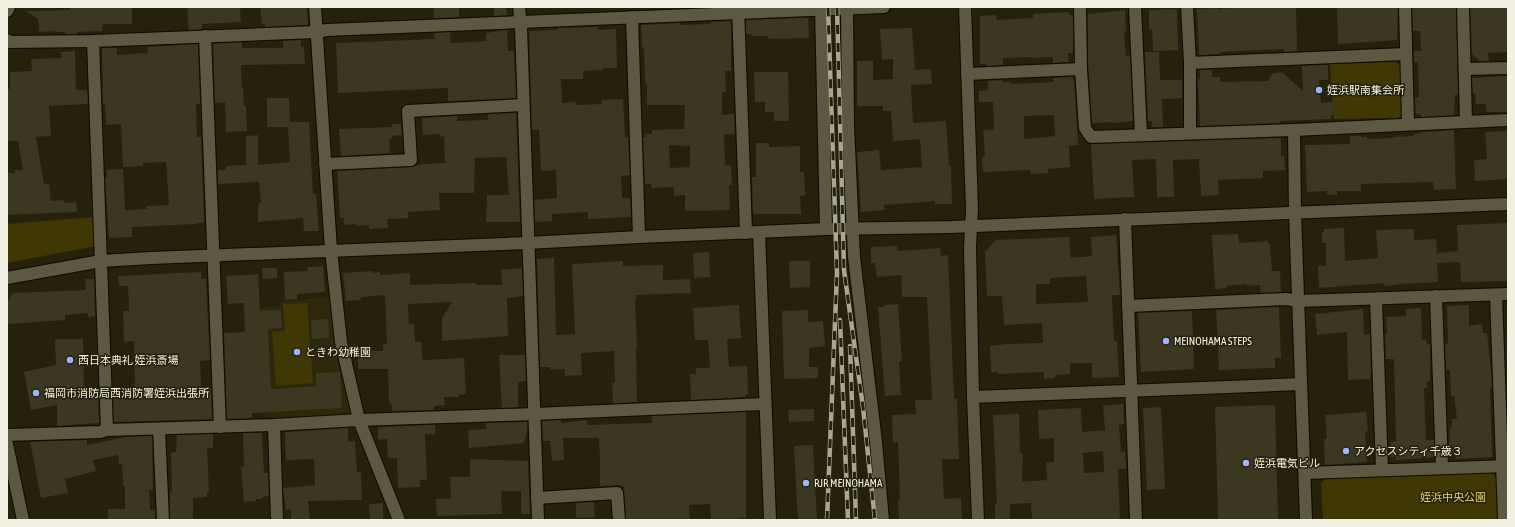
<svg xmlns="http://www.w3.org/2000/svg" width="1515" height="527" font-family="'Asap Condensed','Noto Sans JP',sans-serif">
<rect width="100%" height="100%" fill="#25210b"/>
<path fill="#2d280a" d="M329 297 335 340 352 411 349 415 266 419 262 379 245 343 243 309 279 307V302Z"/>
<g fill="#403804">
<path d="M1395 62 1400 65 1403 113 1398 118 1334 119 1330 64Z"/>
<path d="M93 217 96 246 7 263V224Z"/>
<path d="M307 303 313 383 276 386 272 332 285 331 283 304Z"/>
<path d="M1491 472 1496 477 1498 520H1323L1321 484 1326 478 1375 475Z"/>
</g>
<g fill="#3b3721" fill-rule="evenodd">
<path d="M70 7H132V24H103L102 31 77 32V34H65V32H55V31L39 32 38 19 26 11 70 10Z"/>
<path d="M187 7H240L241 22 202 24V29L189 30Z"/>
<path d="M260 7H307L308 25 265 27V24H262Z"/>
<path d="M433 7H459V17L434 18Z"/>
<path d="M494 7H506L507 15 494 16Z"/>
<path d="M1248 7H1296L1297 51 1284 52V49L1220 52V54L1199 55 1197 9 1218 8V9Z"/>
<path d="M1337 7H1398L1397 40 1338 44Z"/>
<path d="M1412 7H1456L1458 94 1455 95 1454 115 1421 117V114H1416L1415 98 1419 97 1418 62H1414V51H1421L1420 31H1413Z"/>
<path d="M1470 7H1508V52L1488 53 1489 61H1480L1472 54Z"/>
<path d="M1177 9 1178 50 1153 51 1152 29H1149V10Z"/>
<path d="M1125 10 1126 31 1124 32 1126 56 1130 55 1133 121 1113 123V122L1092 123 1088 62V14Z"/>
<path d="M1069 12V15H1073V53H1068L1069 62 1053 63V57L1032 58V57L1003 58V65L987 66V64H980V16L996 15 997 20 1033 18V14Z"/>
<path d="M797 18H808L809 38 768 39V36H753L752 34H746V20Z"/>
<path d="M731 21V71H725L726 92H722V115L734 114 735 134H724L725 165H731L732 185H729L730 210 685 211V195L674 196V187L652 188 651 184H645L643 137H646L645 134H652V130L684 129 685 105H647V84H645L644 47 642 48 641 25 680 23V25L711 24 710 22ZM669 145 690 146V167L670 168Z"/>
<path d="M598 27V30L616 29 617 68H603V70L583 71V79H561L562 103 576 102V105L602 104V100L623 99 625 137H628L630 175 621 176 622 198H630L631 217 588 219V212L552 214V221L535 222 534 200 557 198 556 170 541 171 539 130H532L529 31 558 30V28Z"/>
<path d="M912 28 915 70 931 69 932 84 911 85 913 123 946 121 949 166H951L952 204H935V201L884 205 885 210 861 212 857 152 879 150 881 170 922 167 920 139 893 141 891 111H883V106H857V61H873V80L893 79V59L882 60 880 29Z"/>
<path d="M507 30 508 51H514L516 98 448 101V88L338 93 336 43 435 39 434 33 450 32 451 43 486 41V33Z"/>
<path d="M301 40V47H304L305 64 241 65 242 89 243 88 244 106H246L247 131 226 132 225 102 215 103 213 44 242 42V48H283V41Z"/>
<path d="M198 44 200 104H196L197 137H201L204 222 197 223V224L132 227V237L109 238 105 178H107V170L123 169 125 210 147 209 146 206 169 205 166 162 143 163V166L123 167 121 124 106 125 105 104H103L102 48H117V55L148 53 147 47Z"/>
<path d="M75 51 76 90H87L88 104 49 106 51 136 36 137 44 184H49L51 201 64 200V203L76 202 77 212 7 215V173H15L14 170H23L18 141H7V89H10V72L32 71 31 59 61 58V52Z"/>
<path d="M1145 52H1159L1160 80H1182V98L1162 99 1163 127H1152V121H1148Z"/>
<path d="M1328 65V80H1319L1321 103 1333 102 1334 115H1331V119L1280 121V123L1200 126 1198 79H1200V70H1212V77H1220V82L1268 81 1272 74 1282 72 1303 91 1302 66Z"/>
<path d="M754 72H788L789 121H774V112H765V102H755Z"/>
<path d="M1508 76V112H1487L1486 104H1476L1475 93 1473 94 1472 78Z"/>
<path d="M1072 77 1074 81 1078 145 1069 146 1070 167 1048 169V173L1031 174 1030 170 983 172 982 157H985L983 130 994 129 993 102H979V91L988 90V81L1003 80V82H1011V84L1054 82 1053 78ZM1054 115 1055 136 1024 139V116Z"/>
<path d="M267 98H289L290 122H309L313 194H316L319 231H304L303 218 258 222V207H259V203L261 202 259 182 218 184V170H226V166L246 165V136L258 135V165L290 162 288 127H267Z"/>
<path d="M516 113 520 222H486L487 195H509L506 157 475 158 474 193H439L440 210 408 212V218L387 219 388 228 369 229V225L356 226V224L344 225V218H340L337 171 411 167 423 164 445 163 444 136 440 137V134L423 135 422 118 457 116V121L488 120V114Z"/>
<path d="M392 124H401L402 135 392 136V138L389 139 390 153 341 156 339 129 392 127Z"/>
<path d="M1454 130 1456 189 1434 190 1433 182 1361 184V191H1337V195L1327 194V191L1307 192 1305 145 1350 144V136H1361V137H1367V139L1393 138V137L1414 136V134L1422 133V132Z"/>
<path d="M1508 131V179L1475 181 1474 160 1487 159 1485 132Z"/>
<path d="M1281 138V156H1284L1285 170 1263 171V178L1218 180 1219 195 1201 196 1199 159 1173 160 1174 197H1157L1156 159 1132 160 1134 197 1094 199 1091 144Z"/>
<path d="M756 143H769V147L800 146V172H804L805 195 800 196 801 214H753L752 177H756Z"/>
<path d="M1508 223V281L1461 282 1460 262 1437 263 1438 282 1398 284V285L1384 286 1383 283 1319 288 1318 266H1326V243H1322V232H1324V229L1344 228 1345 261 1378 258 1376 230 1414 229V240L1436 239 1437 253 1458 251 1457 225Z"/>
<path d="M1238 234 1239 243 1268 241V244H1270L1272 271H1280L1281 292 1261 293 1260 285 1247 286V284L1227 286V288L1215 289 1212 235Z"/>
<path d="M1116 235 1120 295H1112L1114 341H1117L1119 377 1092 378V363H1070V374L1055 375V378L1044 379V372L998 374V372H991L990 346 1007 344 1043 343 1042 323 1004 325 1002 296H987L985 252 996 240 1069 237 1071 258 1092 256 1091 237ZM1086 276 1088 302 1036 304V284H1050V278Z"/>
<path d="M897 246 898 251 940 248 941 256 948 255 954 399H957L959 459H942L944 499 961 498 962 520H899L898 500H900L898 442H893L892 415 916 414 915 400H932L927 297H902L901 275 877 277 875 263H871V247Z"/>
<path d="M709 252 710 277 694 278 693 253Z"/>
<path d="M554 258 556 335 575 334 572 264 623 261V266L663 265V280L690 279 691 293 636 295V300H635L637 349H636L637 402 613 403 612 383H615L614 351 581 353 582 375 565 376V369L550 370V367H540L537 259Z"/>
<path d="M789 261H810V287L790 288Z"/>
<path d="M323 266 325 292 297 294V299L285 300 284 272 308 271 307 267Z"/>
<path d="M262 268H277V278L263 279Z"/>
<path d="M522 268 523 296 507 298 508 336 442 341V318L452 302 408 304 409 324H414L415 342H421L423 360 464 358 466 394 459 395V397H444L445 405 434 406V410L392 411V404H390V401H389L388 369H358V354H360V351H383V344H387L385 295 363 297 360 298 361 300 346 301 343 273 373 271V273L380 272V275L410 273V285L476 283V285H502L501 270Z"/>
<path d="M201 272V279H206L210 360 200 361 201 388 211 387 212 419 114 422 113 397 135 396 134 341 124 342 123 311H129L128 286H119L118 276Z"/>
<path d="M258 274 260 311 281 310 282 328 268 329 271 389 316 386V373L340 372 342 408 252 413V418L227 419 224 333 245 332 244 303 228 304 226 276Z"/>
<path d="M85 279H94L95 316 88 317V313L65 315V320L8 324 7 303 13 293 86 290Z"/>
<path d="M898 304 902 361H899L901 395 885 396 878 307H884V305Z"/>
<path d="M739 305 741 338 727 339 729 367 747 366 748 395H745V397L691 400 690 374H696V368H710L708 340H695L693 308Z"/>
<path d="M1469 305V326L1482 324 1483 333H1487L1491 372 1492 388H1490L1492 450V457L1456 459 1455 453H1449L1450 427H1452V419H1457L1454 396H1451L1450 370H1446L1445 344 1448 343 1447 306Z"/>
<path d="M1279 307 1281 358H1275V368L1219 370 1216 310Z"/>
<path d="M1421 308 1422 340H1426L1427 344H1430V381H1427V388H1424L1426 440H1434V454L1433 457 1396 460V457H1391L1390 442 1396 441 1394 359H1386L1385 334H1387L1386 317 1406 316V309Z"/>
<path d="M1363 309 1364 335 1370 334 1371 374H1370V379L1348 380 1347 332 1317 335 1315 314Z"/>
<path d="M808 310V322L823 321 825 346 809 348V367H818V378L784 379 782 311Z"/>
<path d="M1192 311 1194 369 1141 372 1138 313Z"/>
<path d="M328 319 329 338 312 339 311 320Z"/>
<path d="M55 339H83L84 389H98L99 423 57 426V405L31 410 24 372 56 365Z"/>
<path d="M499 355H525L526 381 518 382V407L502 408Z"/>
<path d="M1123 404 1124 424 1119 425 1121 452 1125 451 1126 469H1118L1120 520H1035L1032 519 1031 503 1010 504V520H995V504H997L993 415 1019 414 1020 453H1023L1022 482 1047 480 1046 462H1054V438L1039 439 1038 410 1081 408 1082 432 1105 430 1103 406ZM1103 451 1104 472 1084 473 1083 453Z"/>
<path d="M1275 405 1278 520H1218L1215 407Z"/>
<path d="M1161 407 1165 489 1147 490 1143 408Z"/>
<path d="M814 409V421L789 422 788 410Z"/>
<path d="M746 412V518H738L739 520H711L710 504 689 505 690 520H626L624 487 620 485 600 486V459L599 438H563L564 460 552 461 550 441H543L542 421 561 420V423L587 420V425L617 424 652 423V416Z"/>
<path d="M1366 412 1368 431 1365 432 1367 462 1325 465 1324 439H1327L1325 415Z"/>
<path d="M527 422V431L524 443 469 448 468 430 486 429V423Z"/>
<path d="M435 425V434H425L427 480H420V487L398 488 397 458H389L388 457 387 439 378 440V427Z"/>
<path d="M348 428V442L355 441 357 472H361L362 500 308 501 310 520H291V510H286L283 488 315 485 314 459 286 460 285 432Z"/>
<path d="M243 433H262L264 473H268L269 496 262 497V499H256V501L244 502 241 467H244Z"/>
<path d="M213 434V448H207L209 493H207V497L193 498V520H170V492L172 493 171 453 176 452 177 435Z"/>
<path d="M152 436 153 490H149L150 510H155V520H108V509H125V486H123L122 464H119L118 455 93 460 96 471 65 479 68 493 41 498 30 442 87 440V445L126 437Z"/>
<path d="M813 445 817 520H798L794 446Z"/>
<path d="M470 459 528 461 530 514H521V491H501L502 514 437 516 436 499 451 498 450 477H470Z"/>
<path d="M594 502 595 517 576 518V503Z"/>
<path d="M383 503V520H370L369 504Z"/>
</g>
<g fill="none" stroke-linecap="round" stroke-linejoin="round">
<g stroke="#0e0a00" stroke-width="14">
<g id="minor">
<path d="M315 7 331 250 341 342 359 420 399 520"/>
<path d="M519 7 521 27 538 520"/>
<path d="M738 7 746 233"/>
<path d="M821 7 826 229"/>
<path d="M847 7 848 125 854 257 876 442 883 520"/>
<path d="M965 7 972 209 970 247 973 397 978 520"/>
<path d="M1080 7 1081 69 1085 128 1091 137 1294 130 1508 120"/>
<path d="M1135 7 1141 135"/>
<path d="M1187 7 1190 63V133"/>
<path d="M1405 7 1408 124"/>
<path d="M1463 7 1466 121"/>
<path d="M7 11 9 7"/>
<path d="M632 17 639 237"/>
<path d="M205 36 220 427"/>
<path d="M7 40 10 42 93 41 316 32 327 30 884 7"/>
<path d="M93 41 107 430"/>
<path d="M1190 63 1406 54"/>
<path d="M1466 69 1508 68"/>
<path d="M967 74 1081 69"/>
<path d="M1294 130 1295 213 1306 520"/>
<path d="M325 164 411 160 408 111 523 105"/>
<path d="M1125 219 1136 520"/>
<path d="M759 232 770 520"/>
<path d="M7 278 101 261 151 258 527 243 639 237 826 229 951 227 1508 204"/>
<path d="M1496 295 1504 520"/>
<path d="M1436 296 1442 468"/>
<path d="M1376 299 1382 470"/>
<path d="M1128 306 1286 299 1298 301 1508 294"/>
<path d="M973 397 1301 384"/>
<path d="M274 425 277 520"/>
<path d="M159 429 163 520"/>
<path d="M7 435 100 432 107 430 274 425 359 420 534 414 765 404"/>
<path d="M7 444 23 520"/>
<path d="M1305 473 1508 466"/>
<path d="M537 498 617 493 619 520"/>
</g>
</g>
<use href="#minor" stroke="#5d5841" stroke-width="12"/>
<g stroke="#a9a696" stroke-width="4.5">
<g id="rail">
<path d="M837 7 844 270 863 407 875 520"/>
<path d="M840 320 848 520"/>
<path d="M850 346 856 520"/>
<path d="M827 520 837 273 828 7"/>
</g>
</g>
<use href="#rail" stroke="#25210b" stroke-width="3" stroke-dasharray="9" stroke-linecap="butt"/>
</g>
<g fill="#9cb4fd" stroke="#25210b" stroke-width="1.5">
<circle cx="1319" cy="90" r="4"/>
<circle cx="1166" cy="341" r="4"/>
<circle cx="297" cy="352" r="4"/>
<circle cx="70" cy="360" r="4"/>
<circle cx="36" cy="393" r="4"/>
<circle cx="1346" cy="451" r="4"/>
<circle cx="1246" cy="463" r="4"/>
<circle cx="806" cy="483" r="4"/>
</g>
<g text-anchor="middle" stroke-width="3" stroke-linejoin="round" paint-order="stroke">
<g font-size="11" fill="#f2f0e2" stroke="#25210b" text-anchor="start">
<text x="1327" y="94">姪浜駅南集会所</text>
<text x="1174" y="345">MEINOHAMA STEPS</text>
<text x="305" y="356">ときわ幼稚園</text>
<text x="78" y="364">西日本典礼 姪浜斎場</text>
<text x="44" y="397">福岡市消防局西消防署姪浜出張所</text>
<text x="1354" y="455">アクセスシティ千歳３</text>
<text x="1254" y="467">姪浜電気ビル</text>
<text x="814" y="487">RJR MEINOHAMA</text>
</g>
<g font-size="11" fill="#e2d171" stroke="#25210b">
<text x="1453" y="501">姪浜中央公園</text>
</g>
</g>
<rect width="1515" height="527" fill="none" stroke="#f2f0e2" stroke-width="16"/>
</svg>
